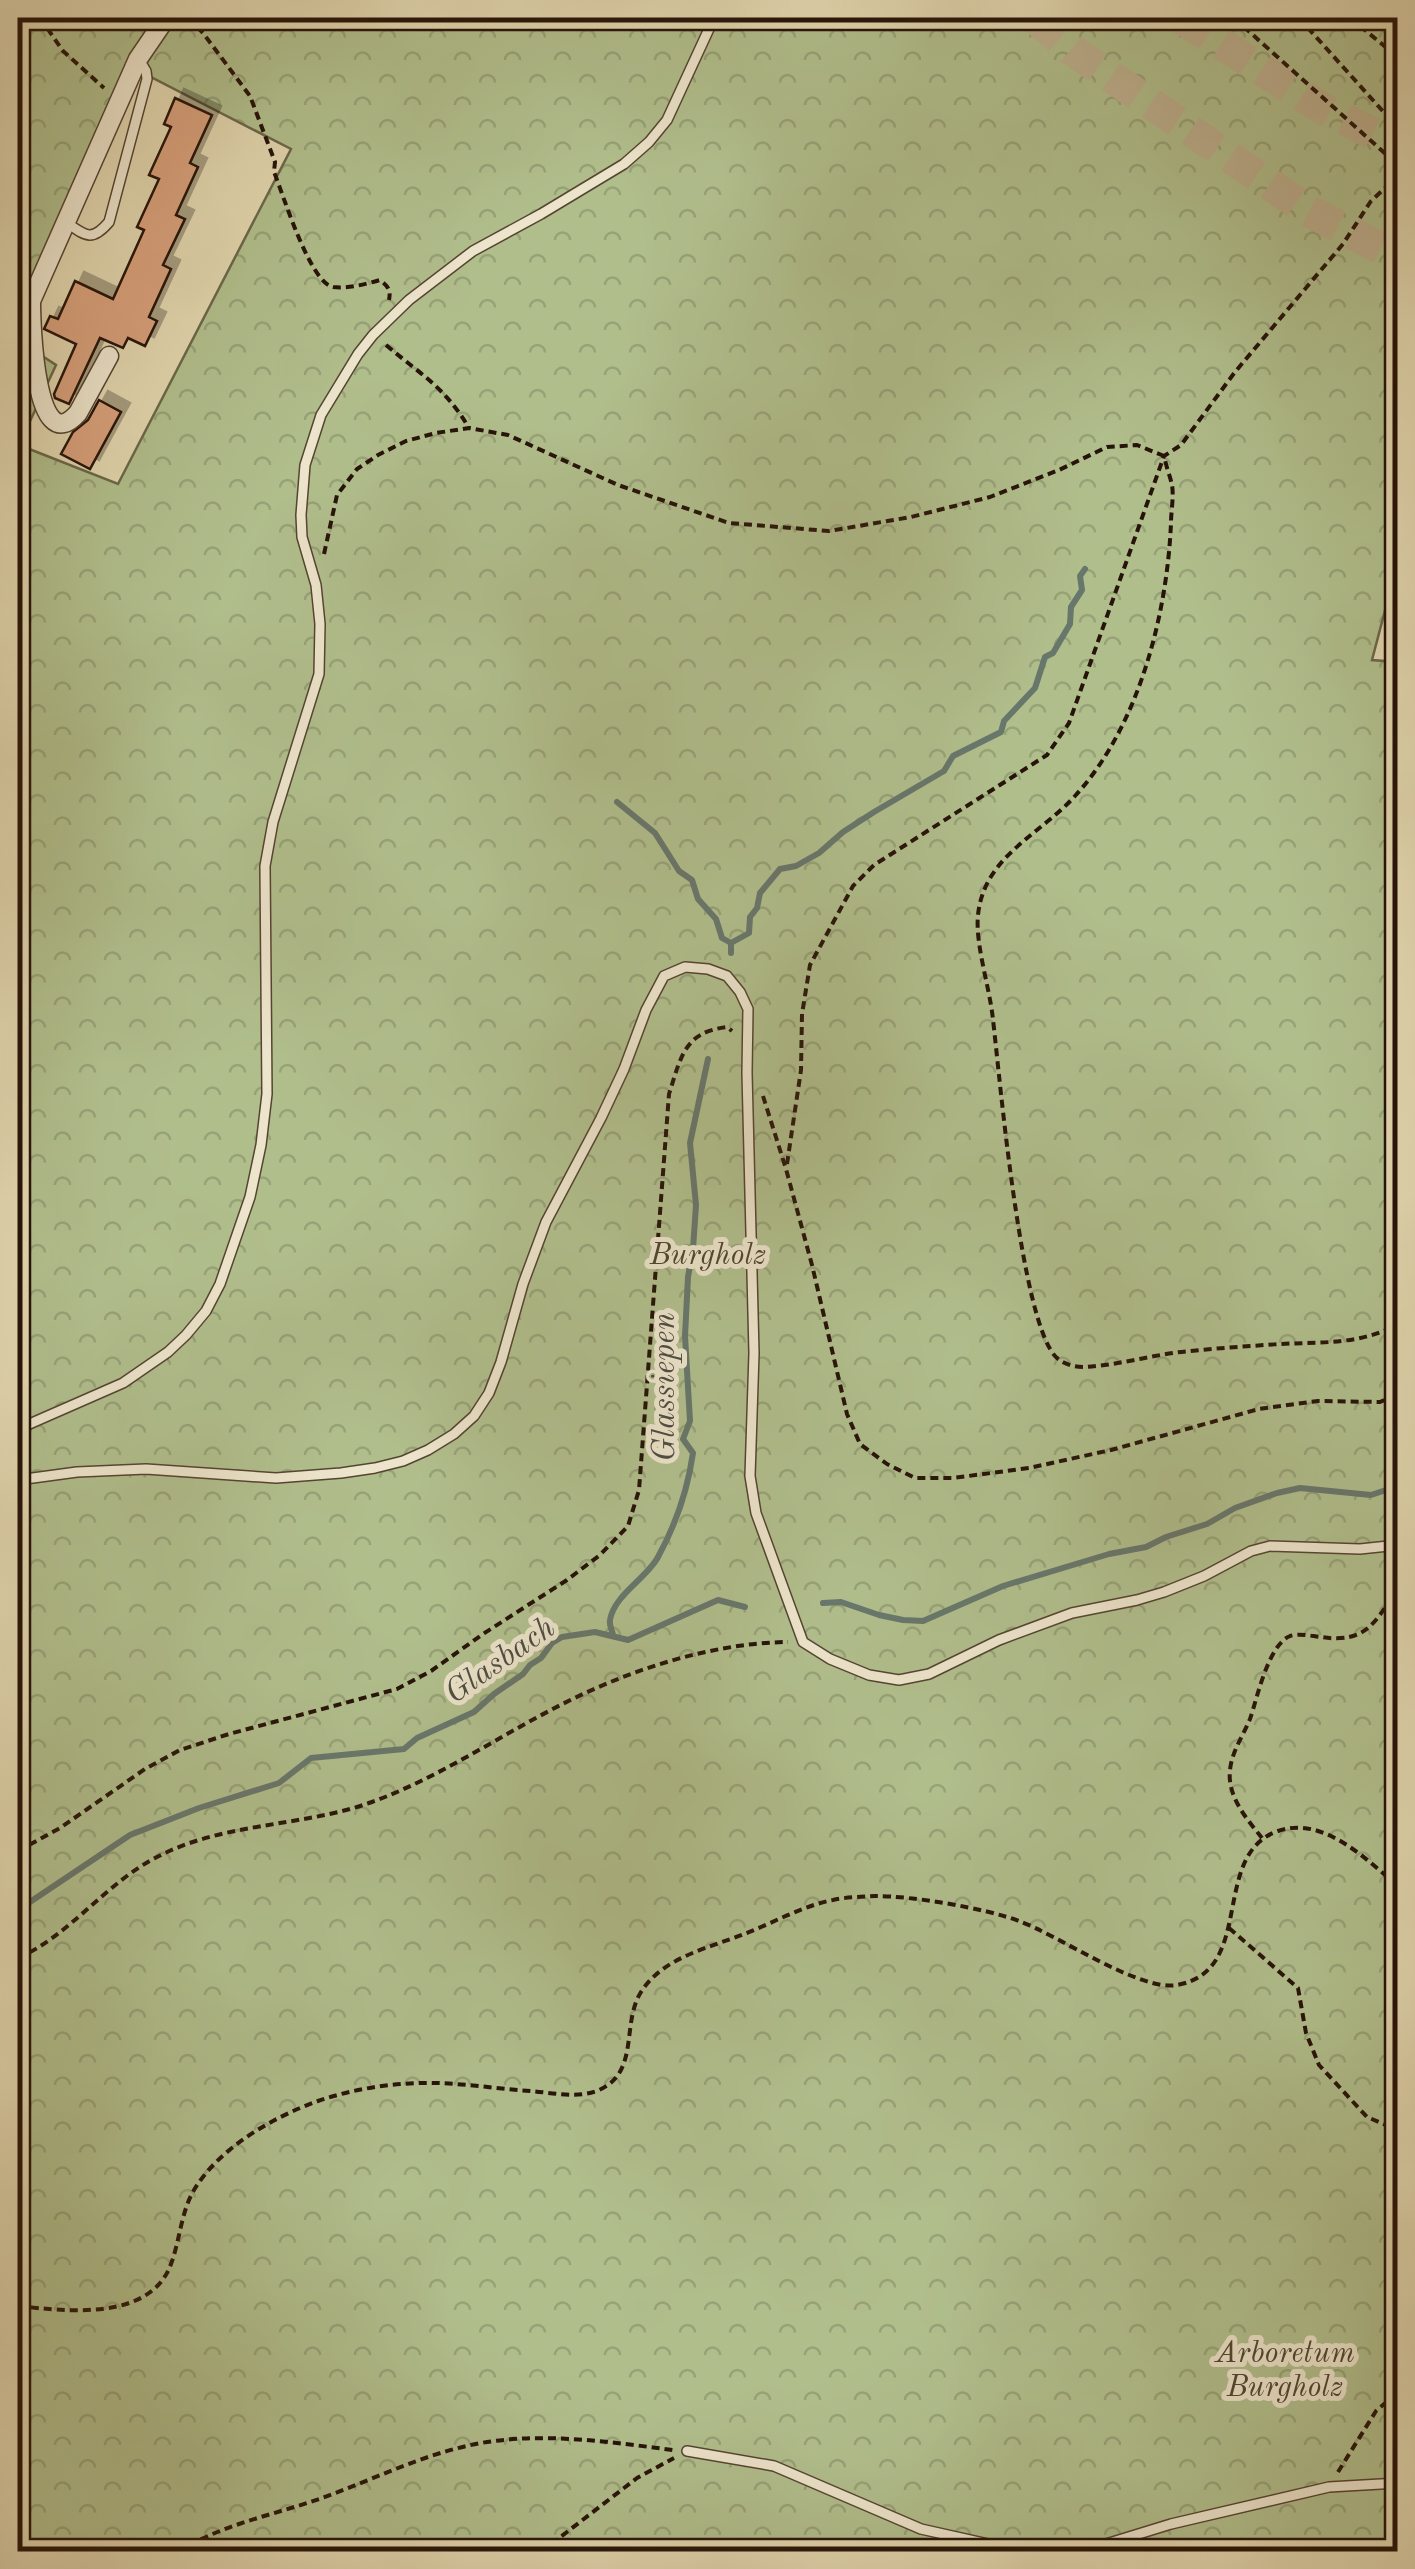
<svg xmlns="http://www.w3.org/2000/svg" width="1415" height="2569" font-family="'Old Standard TT',serif">
<defs>
<pattern id="forest-crowns" width="20" height="18" patternUnits="userSpaceOnUse" patternTransform="scale(2.5)"><rect width="20" height="18" fill="#b0be8c"/><path d="M2 6a3 3 0 1 1 6 0M12 15a3 3 0 1 1 6 0" fill="none" stroke="#97a277"/></pattern>
<filter id="shadow"><feDropShadow dx="9" dy="-9" stdDeviation="0" flood-color="#0004"/></filter>
</defs>
<rect width="100%" height="100%" fill="#e1d6af"/>
<filter id="stains"><feTurbulence type="fractalNoise" baseFrequency=".002" numOctaves="4"/><feColorMatrix values="0 0 0 0 .2 0 0 0 0 .09 0 0 0 0 .02 0 0 0 .5 -.17"/></filter>
<radialGradient id="worn" r=".72"><stop offset=".6" stop-color="#630" stop-opacity="0"/><stop offset="1" stop-color="#630" stop-opacity=".3"/></radialGradient>
<path fill="url(#forest-crowns)" stroke="#6b684a" stroke-width="2.5" d="M18 18H1397L1398 561 1372 660 1398 662 1397 2551H18V340L56 365 19 445 118 484 291 149 141 72 18 310Z"/>
<g fill="none" stroke-linecap="round" stroke-linejoin="round">
<g stroke="#68776c" stroke-width="6">
<path d="M617 802 655 833 679 871 692 880 698 899 716 919 722 938 731 943"/>
<path d="M731 953V943L749 933 750 917 757 908 760 893 780 869 796 866 819 853 843 832 874 812 944 771 953 756 1001 732 1004 721 1035 688 1045 657 1053 653 1070 624 1071 607 1082 590 1080 576 1085 569"/>
<path d="M823 1603 841 1602 879 1615 903 1620 923 1621 1003 1586 1109 1554 1146 1547 1166 1537 1207 1524 1235 1508 1277 1493 1300 1488 1371 1495 1398 1486"/>
<path d="M613 1635C612 1630 609 1625 610 1620 614 1595 647 1578 658 1557 675 1526 688 1488 693 1453L683 1439 690 1421 685 1336 688 1277 693 1249 696 1205 690 1143 708 1059"/>
<path d="M18 1910 130 1835 199 1808 279 1783 311 1758 404 1749 417 1738 474 1712 494 1694 523 1674 530 1665 541 1658 552 1643 562 1637 595 1632 628 1640 718 1600 745 1607"/>
</g>
</g>
<g fill="#d7a17b" stroke="#261309" stroke-width="2.5" filter="url(#shadow)">
<path d="M175 98 212 115 190 163 198 167 176 215 185 219 163 265 171 269 149 317 157 321 145 346 128 338 123 348 100 338 69 404 55 398 54 394 76 344 44 329 50 316 58 319 75 281 113 299 144 230 137 227 159 179 149 175 171 127 164 124Z"/>
<path d="M99 400 121 412 90 469 61 454 73 432 88 420Z"/>
</g>
<g fill="none" stroke-linecap="round" stroke-linejoin="round">
<g stroke="#bcaf8e" stroke-width="32" stroke-dasharray="32 16" stroke-linecap="butt">
<path d="M1035 18 1072 50 1309 211 1398 257"/>
<path d="M1181 18 1320 107 1398 146"/>
</g>
<g stroke="#554432" stroke-width="12">
<g id="lane">
<path d="M67 223C86 236 92 242 109 222L147 79 146 71 140 61"/>
<path d="M18 1429 123 1383 168 1352 186 1335 206 1311 220 1284 250 1197 261 1145 267 1094 265 866 273 822 319 674 320 624 316 585 302 537 301 515 305 465 321 415 358 354 373 335 409 300 473 251 541 214 624 164 649 142 667 120 714 18"/>
<path d="M18 1480 77 1472 146 1469 276 1478 341 1473 375 1468 403 1461 428 1450 454 1434 474 1416 489 1393 501 1362 523 1284 546 1222 601 1118 624 1069 646 1010 664 976 685 967 708 969 727 976 740 992 748 1009 747 1073 754 1353 750 1476 756 1513 803 1642 830 1659 869 1675 899 1680 929 1674 999 1640 1072 1613 1137 1600 1164 1592 1204 1576 1251 1551 1270 1546 1360 1549 1398 1545"/>
<path d="M687 2451 774 2466 921 2529 1024 2552"/>
<path d="M1080 2552 1171 2524 1329 2487 1398 2483"/>
</g>
</g>
<g stroke="#554432" stroke-width="21">
<path id="street" d="M109 356 78 413C34 463 31 319 31 301L138 59 166 18"/>
</g>
<g stroke="#261309" stroke-width="4" stroke-dasharray="8 5" stroke-linecap="butt">
<path d="M40 18 63 51 104 88"/>
<path d="M188 18 203 33 250 96 275 162 274 172C283 194 310 283 333 287 348 289 366 284 380 280 388 286 391 290 389 300"/>
<path d="M1234 18 1398 165"/>
<path d="M1299 18 1398 128"/>
<path d="M1350 18 1398 57"/>
<path d="M386 345C420 374 445 387 469 428"/>
<path d="M324 554 337 495 357 469 378 455 406 441 436 433 469 428 508 435 618 485 729 523 829 531 911 517 990 497 1059 470 1107 447 1137 445 1164 456C1166 466 1170 476 1172 485 1174 497 1171 511 1171 523 1167 615 1139 726 1075 796 1040 835 984 856 978 915 975 945 990 988 993 1020 1000 1078 1021 1326 1057 1358 1065 1365 1075 1367 1085 1367 1120 1365 1155 1354 1190 1351 1220 1348 1250 1346 1280 1344 1320 1342 1361 1345 1398 1324"/>
<path d="M18 966 29 1021 18 1067"/>
<path d="M763 1096 786 1169 812 1265 847 1414 860 1444 887 1464 915 1478H953L1029 1468 1111 1450 1259 1409 1318 1401 1380 1402 1398 1394"/>
<path d="M787 1164 801 1070 802 1014 810 965 853 886 874 865 1047 755 1069 723 1164 456 1181 445 1235 372 1343 244 1371 201 1398 176"/>
<path d="M1262 1838C1247 1819 1227 1797 1230 1770 1232 1751 1243 1736 1250 1719 1257 1699 1268 1645 1290 1636 1299 1633 1311 1636 1321 1637 1366 1644 1376 1622 1398 1587"/>
<path d="M18 1851 60 1828 145 1769 180 1750 229 1734 397 1689 431 1671 483 1634 567 1580 600 1555 628 1526 639 1490 669 1094C681 1057 684 1032 727 1027L732 1031"/>
<path d="M1229 1928 1298 1988 1306 2033 1319 2065 1367 2117 1398 2130"/>
<path d="M18 1958C71 1935 106 1882 159 1856 225 1822 303 1827 372 1802 435 1779 490 1742 549 1711 620 1673 707 1643 788 1642"/>
<path d="M18 2306C65 2311 150 2322 171 2264 180 2240 181 2212 194 2190 219 2148 273 2117 318 2101 356 2088 397 2082 437 2083 468 2084 500 2089 531 2091 554 2093 578 2099 599 2090 640 2072 621 2024 641 1992 663 1957 709 1948 744 1934 773 1923 802 1906 833 1900 846 1897 861 1897 875 1896 913 1896 984 1908 1019 1921 1058 1935 1140 1992 1177 1985 1257 1971 1209 1855 1278 1831 1323 1815 1367 1860 1398 1886"/>
<path d="M1338 2472 1376 2411 1398 2392"/>
<path d="M178 2552C222 2524 274 2515 322 2498 375 2479 425 2453 481 2443 544 2432 610 2442 673 2450"/>
<path d="M541 2552 637 2478 674 2458"/>
</g>
<use href="#lane" stroke="#ece4cb" stroke-width="9"/>
<use href="#street" stroke="#ece4cb" stroke-width="18"/>
</g>
<g text-anchor="middle" stroke-width="10" stroke-linejoin="round" paint-order="stroke">
<g font-size="30" font-style="italic" fill="#4f4630" stroke="#ece4cb">
<text x="708" y="1264">Burgholz</text>
<text x="1285" y="2362">Arboretum<tspan x="1285" dy="34">Burgholz</tspan></text>
</g>
<g font-size="32" font-style="italic" fill="#4c4d43" stroke="#ece4cb">
<text transform="translate(663 1387) rotate(-90)" y="11">Glassiepen</text>
<text transform="translate(499 1659) rotate(-35)" y="11">Glasbach</text>
</g>
</g>
<rect width="1415" height="2569" fill="none" stroke="#e1d6af" stroke-width="60"/>
<rect x="20" y="20" width="1375" height="2529" fill="none" stroke="#261309" stroke-width="5"/>
<rect x="30" y="30" width="1355" height="2509" fill="none" stroke="#261309" stroke-width="2.5"/>
<rect width="100%" height="100%" filter="url(#stains)"/>
<rect width="100%" height="100%" fill="url(#worn)"/>
</svg>
